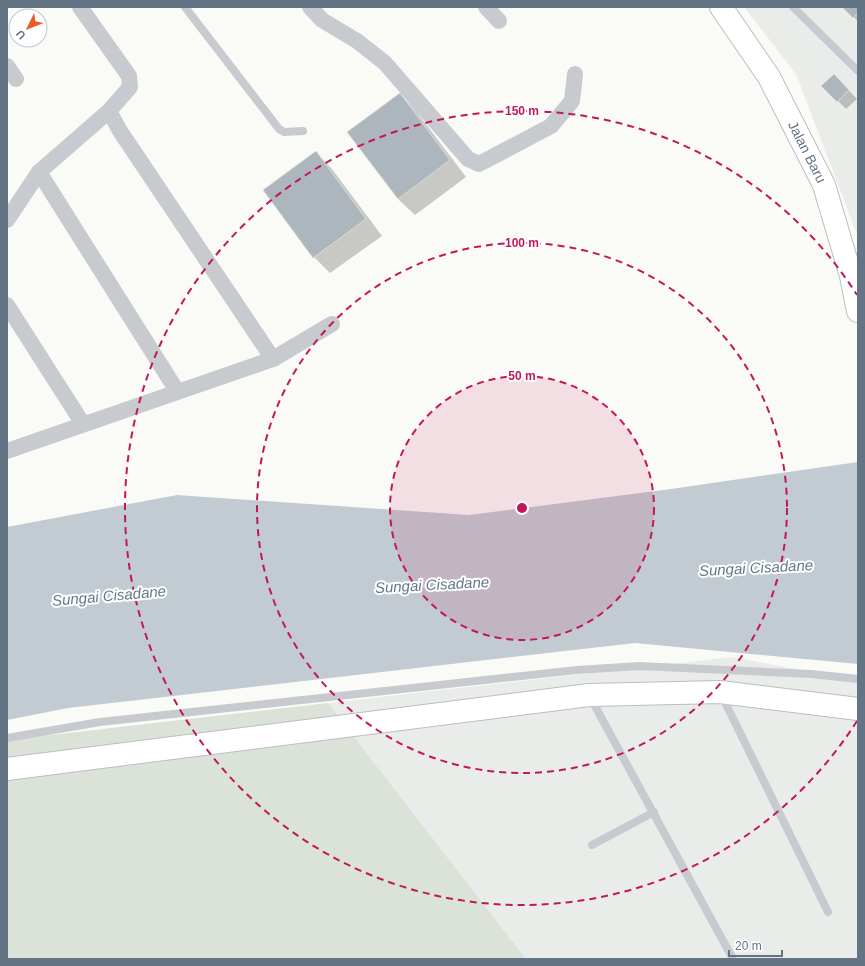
<svg xmlns="http://www.w3.org/2000/svg" width="865" height="966" font-family="Arial,sans-serif">
<rect width="100%" height="100%" fill="#fafaf7"/>
<g fill="#eaecea">
<path d="M744 7H858V237L796 74Z"/>
<path d="M733 657 858 681V959H526L328 703Z"/>
</g>
<path fill="#dbe2d8" d="M328 703 526 959H7V740Z"/>
<path fill="#c2cbd1" d="M858 462V664L635 643 68 708 7 720V527L177 495 469 515 671 489Z"/>
<g fill="#0003">
<path d="M843 7H858V21Z"/>
<path d="M834 75 857 99 846 109 823 86Z"/>
<path d="M400 94 416 111 466 177 415 215 398 199 349 132Z"/>
<path d="M316 152 332 169 382 236 330 273 314 257Z"/>
</g>
<g fill="#adb6bc" stroke="#dbdcd9">
<path d="M842 7H858V13L853 18Z"/>
<path d="M834 74 849 90 837 102 821 86Z"/>
<path d="M400 93 450 160 398 199 347 132Z"/>
<path d="M316 151 366 219 313 258 263 190Z"/>
</g>
<g fill="none" stroke-linecap="round" stroke-linejoin="round">
<g stroke="#babec2" stroke-width="24">
<g id="primary">
<path id="s1" d="M721 7 769 77 824 185 851 276 858 311"/>
<path d="M7 769 589 695 720 692 858 709"/>
</g>
</g>
<g stroke="#c7cbcf" stroke-width="8">
<path d="M185 7 279 129 284 132 303 131"/>
<path d="M793 7 858 71"/>
<path d="M721 694 828 912"/>
<path d="M590 697 733 959"/>
<path d="M7 738 100 722 577 670 639 666 811 674 858 679"/>
<path d="M592 845 654 812"/>
</g>
<g stroke="#c7cbcf" stroke-width="16">
<path d="M310 7 322 20 357 41 385 63 468 159 479 164 551 126 572 101 575 74"/>
<path d="M486 7 499 21"/>
<path d="M7 66 16 79"/>
<path d="M109 111 120 131 273 359"/>
<path d="M39 172 177 391"/>
<path d="M7 220 39 172 109 111 130 87 129 76 80 7"/>
<path d="M7 305 83 424"/>
<path d="M7 451 273 359 332 324"/>
</g>
<use href="#primary" stroke="#fff" stroke-width="22"/>
</g>
<circle cx="522" cy="508" r="132" fill="#c2185b" fill-opacity=".12"/>
<g fill="none" stroke="#c2185b" stroke-width="2" stroke-dasharray="7 5">
<circle cx="522" cy="508" r="132"/>
<circle cx="522" cy="508" r="265"/>
<path d="M857 721A397 397 0 1 1 857 295"/>
</g>
<g text-anchor="middle" stroke-width="4" stroke-linejoin="round" paint-order="stroke">
<g font-size="14" fill="#637484" stroke="#fff">
<text dy="5" stroke="none"><textPath href="#s1" startOffset="169">Jalan Baru</textPath></text>
</g>
<g font-size="15" font-style="italic" fill="#637a84" stroke="#fff">
<text transform="translate(756 568) rotate(-3)" y="5">Sungai Cisadane</text>
<text transform="translate(432 585) rotate(-3)" y="5">Sungai Cisadane</text>
<text transform="translate(109 596) rotate(-5)" y="5">Sungai Cisadane</text>
</g>
</g>
<circle cx="522" cy="508" r="6" fill="#c2185b" stroke="#fff" stroke-width="2"/>
<g font-size="12" text-anchor="middle" font-weight="bold" fill="#c2185b" stroke="#fff" stroke-width="4" stroke-linejoin="round" paint-order="stroke">
<text x="522" y="115">150 m</text>
<text x="522" y="247">100 m</text>
<text x="522" y="380">50 m</text>
</g>
<rect width="865" height="966" fill="none" stroke="#637484" stroke-width="16"/>
<g transform="translate(28 28) rotate(227)"><circle r="19" fill="#ffffff" stroke="#c1c7ce"/>
<path d="M0-3L7 15L0 10L-7 15Z" fill="#ec5b25"/>
<text y="-6" font-size="11" font-weight="bold" text-anchor="middle" fill="#637484">U</text>
</g>
<path d="M729 950v6h53v-6" fill="none" stroke="#637484" stroke-width="2"/>
<text x="735" y="950" font-size="12" fill="#637484" stroke="#ffffff" stroke-width="3" paint-order="stroke">20 m</text>
</svg>
